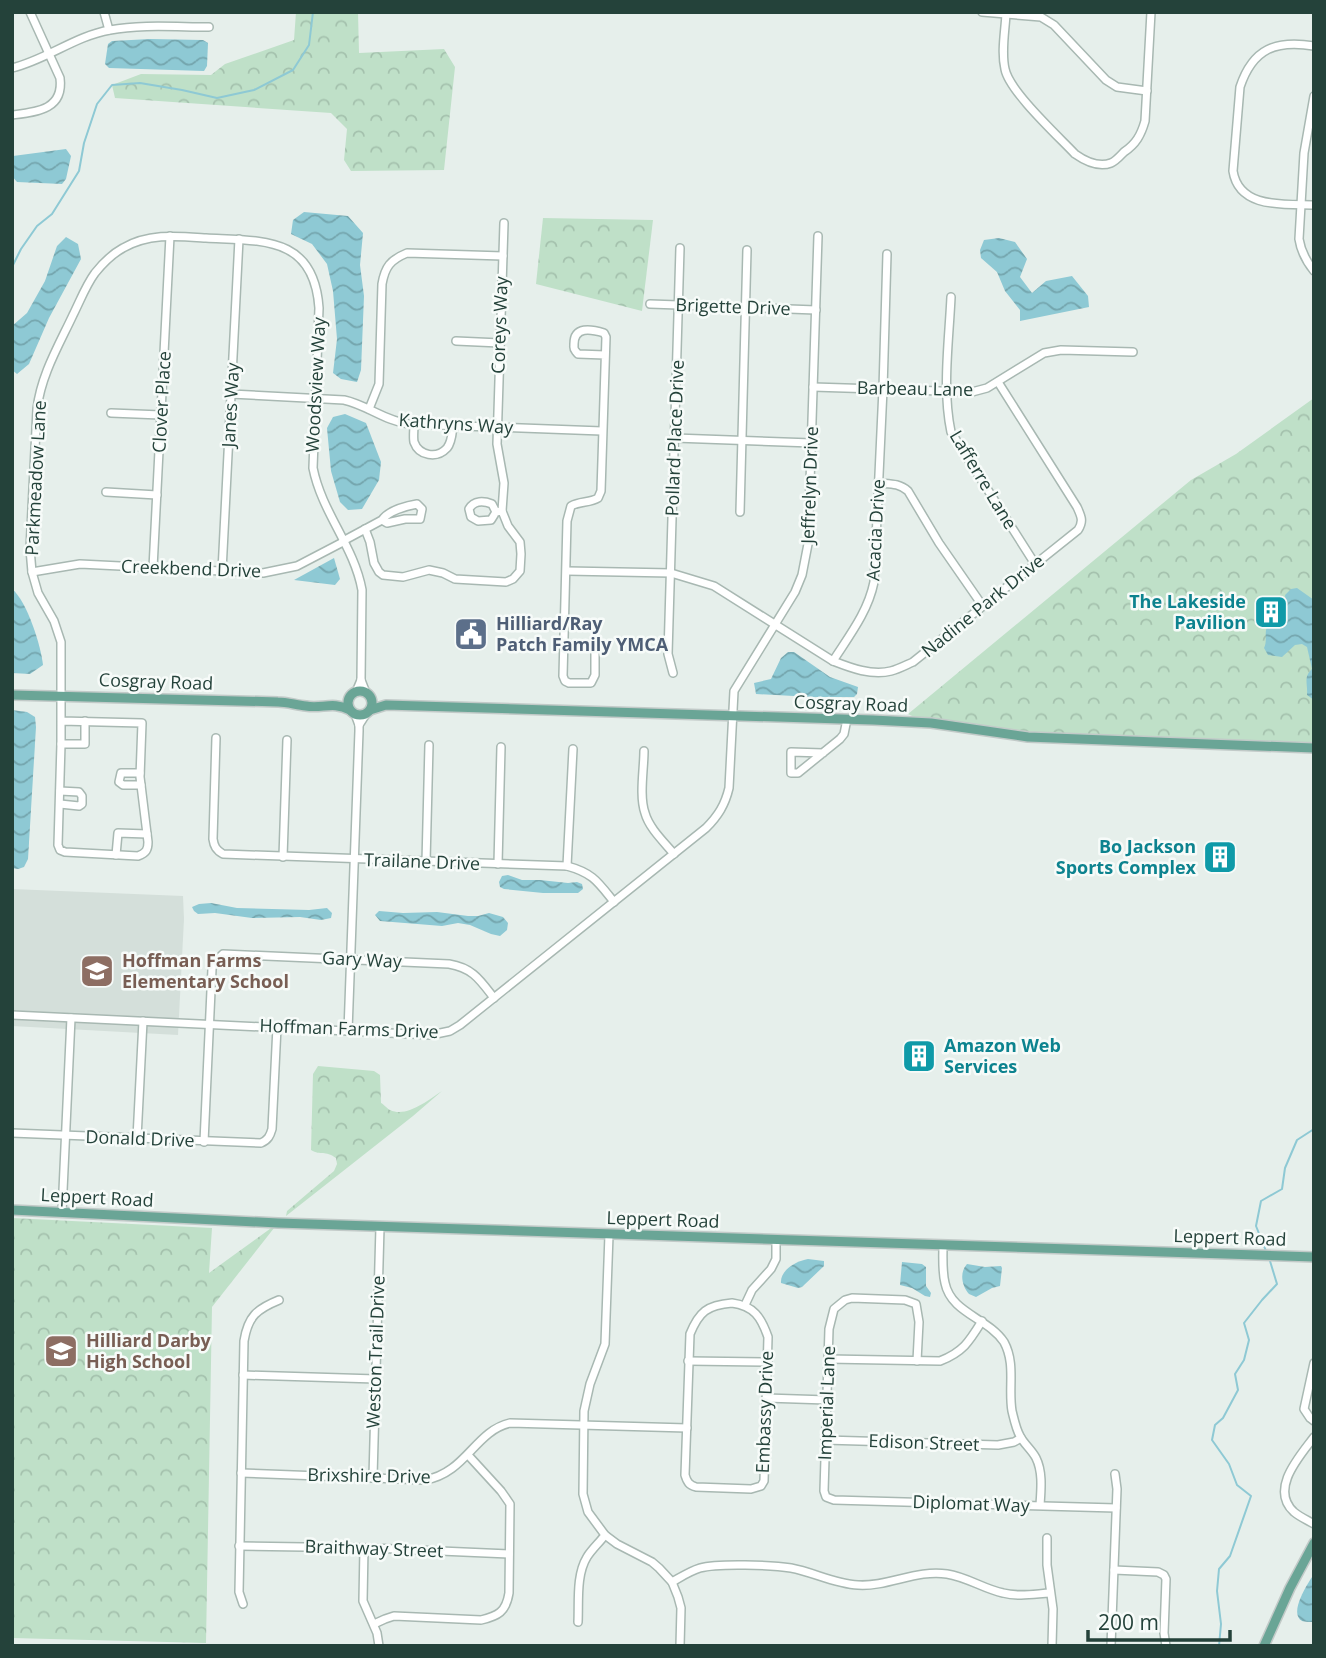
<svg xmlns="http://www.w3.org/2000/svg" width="1326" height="1658" font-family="'Open Sans',sans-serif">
<defs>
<pattern id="forest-crowns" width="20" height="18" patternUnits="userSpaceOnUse" patternTransform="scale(1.75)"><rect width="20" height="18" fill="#bfe0c8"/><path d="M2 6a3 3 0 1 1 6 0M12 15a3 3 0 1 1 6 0" fill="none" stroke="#a4c1ad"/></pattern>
<pattern id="water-waves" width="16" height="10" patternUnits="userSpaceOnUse" patternTransform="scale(1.75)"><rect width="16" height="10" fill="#8ec9d4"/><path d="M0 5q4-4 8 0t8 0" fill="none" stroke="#74a5ad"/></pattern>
</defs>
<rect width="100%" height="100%" fill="#e6efeb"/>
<path fill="#d4dfda" d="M12 889 183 896 184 919 178 1035 12 1026Z"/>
<g fill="url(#forest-crowns)">
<path d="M296 12H358L359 53 444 49 455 67 444 170 351 171 344 160 347 129 331 113 115 98 112 85 141 74 211 75 225 64 294 40Z"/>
<path d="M543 218 653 220 642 311 536 284Z"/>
<path d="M1314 398V748L1028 737 924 722 908 714 1191 480 1236 454Z"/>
<path d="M318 1066 374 1071 380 1075 381 1103C382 1103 389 1110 390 1110 407 1118 428 1100 442 1091L413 1116 286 1216 287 1211 334 1171 337 1164 336 1158C325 1150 321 1156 311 1150L313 1074Z"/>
<path d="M12 1218 212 1228 209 1273 278 1223 212 1307 206 1643 12 1638Z"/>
</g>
<g fill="url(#water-waves)">
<path d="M150 39 203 40 208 43 207 66 204 71 109 68 105 64 108 44 112 41Z"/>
<path d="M66 149 71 156 66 179 62 184 17 182 12 176 13 156Z"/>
<path d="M304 212 348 216 363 233 360 265 364 296 361 370 357 382 341 379 333 373 337 339 333 291 327 264 312 244 291 234 293 220Z"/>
<path d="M66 237 78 244 81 259 49 318 29 364 17 374 12 370V326L27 313 45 281 57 246Z"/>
<path d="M999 238 1015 242 1027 259 1020 277 1032 293 1046 281 1072 276 1088 296 1089 307 1020 321V310L1005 291 997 272 981 258 980 250 984 240Z"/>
<path d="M345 414 366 423 381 462 379 480 362 509 348 510 340 502 331 471 327 428 333 417Z"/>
<path d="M334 558 340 579 335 585 294 580Z"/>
<path d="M1297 588 1314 600V700L1307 695C1308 684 1303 677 1312 669L1307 647 1302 644 1295 645 1282 657 1268 655 1264 648C1267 641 1265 638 1266 630 1267 622 1277 612 1284 608L1286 604 1285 595 1291 589Z"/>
<path d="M12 589C27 601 41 646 43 665L30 674 12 673Z"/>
<path d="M788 652H794L830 677 858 687 857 694 854 697H812L756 694 754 683 771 679 781 658Z"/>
<path d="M12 710 27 712 35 717 36 727 28 859 24 867 18 869 12 868Z"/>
<path d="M508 875 522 880H540L568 883 577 882 582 884 583 889 578 893H543L504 889 500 887 499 882 502 876Z"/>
<path d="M211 903 237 908 309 910 327 908 332 913 331 918 321 920 300 917 252 918 215 913 198 914 194 911 192 907 199 904Z"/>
<path d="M379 911 403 913 437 912 468 916H478L489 913 503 917 508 923 507 930 500 936 491 934 470 925 458 923 442 926 380 921 375 915Z"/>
<path d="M808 1259 824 1261V1266L802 1287 798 1288 781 1283C780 1270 796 1261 808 1259Z"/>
<path d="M902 1262 922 1264 926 1267V1286L931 1293 930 1297 925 1296 912 1288 900 1285Z"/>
<path d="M967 1264 985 1267 1001 1266 1002 1268 1000 1286 992 1288 976 1297 969 1294C962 1286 959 1273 967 1264Z"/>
<path d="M1314 1574V1622C1312 1622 1304 1622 1302 1621 1288 1613 1308 1583 1314 1574Z"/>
</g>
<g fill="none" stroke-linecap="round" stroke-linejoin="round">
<g stroke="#8ec9d4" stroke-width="2">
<path d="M12 267 21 249 37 226 52 214 79 171 84 143 97 104 112 85 140 83 182 90 217 98 254 90 293 70 309 45 313 12"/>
<path d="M1266 1251 1256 1226 1261 1201 1282 1189 1285 1168 1297 1140 1314 1129"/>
<path d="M1219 1646 1221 1624 1217 1591 1219 1569 1230 1556 1251 1496 1237 1485 1229 1464 1212 1440 1215 1425 1223 1418 1238 1390 1235 1374 1244 1360 1249 1340 1244 1323 1262 1300 1277 1284 1270 1261"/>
</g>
<g stroke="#a8b8b2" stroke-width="10">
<g id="minor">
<path d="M104 12 109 30"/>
<path d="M982 12 1041 17 1054 25 1106 80 1117 87 1147 91"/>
<path d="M1006 14C1005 32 1001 52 1005 69 1009 91 1058 136 1075 154 1085 161 1098 168 1111 163 1116 161 1121 155 1124 152 1136 144 1141 135 1145 121L1151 12"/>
<path d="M1314 46C1276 40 1253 48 1240 87L1233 171C1239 209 1284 204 1314 205"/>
<path d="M12 68C46 60 75 36 110 30 141 24 177 27 209 27"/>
<path d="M1314 96 1304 153 1299 239C1301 252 1306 261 1314 271"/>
<path d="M12 115C36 112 64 110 60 78L30 12"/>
<path d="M951 297C949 341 942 389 951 432L1035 564"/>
<path d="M650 304 816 310"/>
<path d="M456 341 500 343"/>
<path d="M813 387 972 392 987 388 1044 353 1061 350 1133 352"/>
<path d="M231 394 344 400C367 405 385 421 409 424L602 431"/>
<path d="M369 409 379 384 382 284C385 267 390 260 407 253L503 256"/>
<path d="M111 413 161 415"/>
<path d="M414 424C414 430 413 437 414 442 419 456 437 459 447 448 452 442 452 433 453 426"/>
<path d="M675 438 812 443"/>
<path d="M879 483C890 484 899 483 908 491L939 543 982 605"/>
<path d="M106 492 157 495"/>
<path d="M496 512 492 504C484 501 474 500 469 509L471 517 478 521 491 520 496 512 502 511"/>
<path d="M740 512 747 250"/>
<path d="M365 529 370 542 374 563 379 572 383 575 403 577 429 570 443 573 455 579 506 582 513 579 520 571 521 554 520 542 508 526 502 511 504 483 497 444 504 223"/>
<path d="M343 541 382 520C388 511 406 506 417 504L422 509 420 519H405L387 523 382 520"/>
<path d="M153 568 170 236"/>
<path d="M222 571 239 239"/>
<path d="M567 571 671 573 714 586 833 661C851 668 872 676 891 671 899 669 906 665 913 662L1078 530C1084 521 1081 516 1077 507L998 382"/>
<path d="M32 572 80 564 263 573 297 566 343 542"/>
<path d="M565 645C574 646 588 643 595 650V675L591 683H569L565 681 563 676 567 521 571 506C580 501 590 503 598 498L601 491 606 337 604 333C591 329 574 326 574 344 574 351 573 348 578 354L605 355"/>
<path d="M833 661C849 636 868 612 874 582L883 389 887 254"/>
<path d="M673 673 668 654 680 248"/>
<path d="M361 680 366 693"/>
<path d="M61 721 142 723 140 777 148 842C148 850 146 853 138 856L65 852 60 850 58 845 61 744V642L54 621 38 593 32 572 30 549 37 409C41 375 59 345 73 315 80 301 86 285 95 273 103 263 112 254 123 248 149 233 177 236 206 238 263 241 314 236 319 308L313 468C322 513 354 546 362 590L361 680 356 692"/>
<path d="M359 725 366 714"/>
<path d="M216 738 213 839C214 846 216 850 223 854L567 866C593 873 598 882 614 902"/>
<path d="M61 744H85V721"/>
<path d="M644 751C644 769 639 796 645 813 649 828 664 842 674 854"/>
<path d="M823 753 791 752V773H798L840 739 844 734 847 719"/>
<path d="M140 773H121L119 782 123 785H141"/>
<path d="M60 804 79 806 82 804V796L79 792 60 791"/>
<path d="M116 855 118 833 147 834"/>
<path d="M283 857 287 740"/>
<path d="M426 862 429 745"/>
<path d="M498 864 501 747"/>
<path d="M567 866 573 749"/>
<path d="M12 1015 431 1035 450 1031 460 1025 706 828C718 816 725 805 729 788L734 691 795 592 802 575 808 544 818 236"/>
<path d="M348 1031 359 731V725L355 714"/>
<path d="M12 1133 261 1143C268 1140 270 1136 272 1129L277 1027"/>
<path d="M137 1138 143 1021"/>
<path d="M204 1142 212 969 214 963 223 954 449 964C473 968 480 980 494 998"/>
<path d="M62 1212 71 1018"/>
<path d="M609 1235 605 1344 590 1384 584 1411 583 1494 588 1512 605 1535 617 1544 652 1562 659 1568 672 1582 678 1597 681 1608 680 1646"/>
<path d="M943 1245C943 1257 942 1271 945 1283 951 1313 988 1318 1004 1342 1016 1364 1008 1388 1012 1411 1014 1419 1016 1429 1020 1436 1024 1444 1032 1450 1036 1458 1043 1472 1041 1490 1040 1505"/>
<path d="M732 1303C754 1306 761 1317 768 1337L764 1481 761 1486 751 1489 696 1487C689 1485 687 1482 685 1475L690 1334C699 1312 707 1305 732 1303Z"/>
<path d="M745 1305 752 1290 771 1269 776 1259V1240"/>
<path d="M828 1359 940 1361C963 1352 969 1342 982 1321"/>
<path d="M688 1361 768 1362"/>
<path d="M917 1361 919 1322 916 1304 905 1300 852 1298 845 1300 834 1309 829 1329 824 1491 826 1497 834 1500 1116 1508"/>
<path d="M1314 1363 1304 1409 1310 1418 1314 1421"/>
<path d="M243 1375 376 1379"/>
<path d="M766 1398 827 1400"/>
<path d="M1314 1437C1300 1456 1269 1489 1294 1512 1300 1517 1307 1520 1314 1524"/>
<path d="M825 1440 998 1445 1014 1442 1021 1438"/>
<path d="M241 1473 425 1480C466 1473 475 1431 510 1423L687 1428"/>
<path d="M373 1477 380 1227"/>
<path d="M1047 1538V1565L1053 1609 1052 1646"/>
<path d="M239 1546 372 1548 509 1554"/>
<path d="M364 1548 363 1601 377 1633 379 1646"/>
<path d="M1114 1570 1158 1572 1164 1575 1166 1579 1164 1633 1166 1646"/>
<path d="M672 1582C681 1577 690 1571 700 1568 718 1563 772 1565 791 1568 813 1572 835 1584 858 1585 888 1587 917 1569 947 1574 967 1577 984 1589 1003 1593 1019 1597 1034 1594 1050 1593"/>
<path d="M243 1604 239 1592 244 1341C248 1316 257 1309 279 1300"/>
<path d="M578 1622C579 1601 576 1575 587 1557 592 1549 600 1542 605 1535"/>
<path d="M374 1624 385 1619 394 1616 481 1620C498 1616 506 1612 509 1593L510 1504 501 1491 468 1455"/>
<path d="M1111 1646 1117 1489 1115 1474"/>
</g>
</g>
<g stroke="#c2cac8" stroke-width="12">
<g id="major">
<circle cx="360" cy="703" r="12"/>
<path d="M12 695 278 702C287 702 296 705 306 706 322 709 333 701 350 710"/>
<path d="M370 710 386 705 873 720 931 723 1028 737 1314 748"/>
<path d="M12 1210 278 1223 1314 1257"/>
<path d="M1264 1646 1290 1588 1314 1543"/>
</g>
</g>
<use href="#minor" stroke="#fff" stroke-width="7"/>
<use href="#major" stroke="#6aa596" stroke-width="9"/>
</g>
<defs>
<g id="building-square" transform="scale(1.75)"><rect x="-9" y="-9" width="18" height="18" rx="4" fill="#0f9aa8" stroke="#f7fbf9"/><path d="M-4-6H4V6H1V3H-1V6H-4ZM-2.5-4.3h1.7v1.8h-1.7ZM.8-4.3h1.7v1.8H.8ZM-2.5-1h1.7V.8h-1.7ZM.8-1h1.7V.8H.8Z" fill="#fff"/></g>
<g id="civic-square" transform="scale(1.75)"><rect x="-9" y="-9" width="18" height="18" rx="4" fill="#5c6f8a" stroke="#f7fbf9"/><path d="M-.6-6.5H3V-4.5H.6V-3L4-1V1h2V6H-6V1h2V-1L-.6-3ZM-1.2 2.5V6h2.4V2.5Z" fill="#fff"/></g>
<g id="school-square" transform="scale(1.75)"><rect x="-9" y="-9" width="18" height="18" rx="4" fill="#8d6e63" stroke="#f7fbf9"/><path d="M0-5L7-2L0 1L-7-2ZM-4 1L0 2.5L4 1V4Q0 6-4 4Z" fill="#fff"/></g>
</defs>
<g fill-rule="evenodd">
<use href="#building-square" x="1271" y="612"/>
<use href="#civic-square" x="471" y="634"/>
<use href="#building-square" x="1220" y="857"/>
<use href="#school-square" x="97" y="971"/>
<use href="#building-square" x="919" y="1056"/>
<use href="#school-square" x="61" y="1351"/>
</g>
<g text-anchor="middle" stroke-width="5" stroke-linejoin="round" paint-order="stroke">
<g font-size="18" fill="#24423a" stroke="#f7fbf9">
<text transform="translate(733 307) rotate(2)" y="6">Brigette Drive</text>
<text transform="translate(500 325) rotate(-88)" y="6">Coreys Way</text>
<text transform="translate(316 385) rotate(-87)" y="6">Woodsview Way</text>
<text transform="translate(915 389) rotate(1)" y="6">Barbeau Lane</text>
<text transform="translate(162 402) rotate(-87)" y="6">Clover Place</text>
<text transform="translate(231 405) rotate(-87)" y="6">Janes Way</text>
<text transform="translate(456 424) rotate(4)" y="6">Kathryns Way</text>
<text transform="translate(675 438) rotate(-88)" y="6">Pollard Place Drive</text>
<text transform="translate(36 478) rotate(-87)" y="6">Parkmeadow Lane</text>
<text transform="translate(983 480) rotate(59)" y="6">Lafferre Lane</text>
<text transform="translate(810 485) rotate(-88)" y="6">Jeffrelyn Drive</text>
<text transform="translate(876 530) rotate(-87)" y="6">Acacia Drive</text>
<text transform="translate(191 569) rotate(2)" y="6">Creekbend Drive</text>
<text transform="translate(983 606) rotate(-39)" y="6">Nadine Park Drive</text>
<text transform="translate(156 682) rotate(2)" y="6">Cosgray Road</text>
<text transform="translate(851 704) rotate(2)" y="6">Cosgray Road</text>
<text transform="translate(422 862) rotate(2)" y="6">Trailane Drive</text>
<text transform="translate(362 960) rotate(3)" y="6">Gary Way</text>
<text transform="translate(349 1029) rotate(2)" y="6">Hoffman Farms Drive</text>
<text transform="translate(140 1139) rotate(2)" y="6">Donald Drive</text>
<text transform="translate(97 1198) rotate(3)" y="6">Leppert Road</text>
<text transform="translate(663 1220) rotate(2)" y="6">Leppert Road</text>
<text transform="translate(1230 1238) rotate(2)" y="6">Leppert Road</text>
<text transform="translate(376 1352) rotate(-88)" y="6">Weston Trail Drive</text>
<text transform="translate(827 1403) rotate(-88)" y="6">Imperial Lane</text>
<text transform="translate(765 1412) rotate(-88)" y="6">Embassy Drive</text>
<text transform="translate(924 1443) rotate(2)" y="6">Edison Street</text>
<text transform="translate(369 1476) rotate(1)" y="6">Brixshire Drive</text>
<text transform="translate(971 1504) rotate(2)" y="6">Diplomat Way</text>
<text transform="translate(374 1549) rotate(2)" y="6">Braithway Street</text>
</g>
<g font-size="18" font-weight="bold" fill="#0d838f" stroke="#f7fbf9" text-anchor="end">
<text x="1246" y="608">The Lakeside<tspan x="1246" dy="21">Pavilion</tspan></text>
<text x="1196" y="853">Bo Jackson<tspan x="1196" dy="21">Sports Complex</tspan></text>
<text x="944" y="1052" text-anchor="start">Amazon Web<tspan x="944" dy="21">Services</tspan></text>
</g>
<g font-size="18" font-weight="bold" fill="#4e5e75" stroke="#f7fbf9" text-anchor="start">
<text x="496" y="630">Hilliard/Ray<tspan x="496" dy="21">Patch Family YMCA</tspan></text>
</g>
<g font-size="18" font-weight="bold" fill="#785e54" stroke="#f7fbf9" text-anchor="start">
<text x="122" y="967">Hoffman Farms<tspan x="122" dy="21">Elementary School</tspan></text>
<text x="86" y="1347">Hilliard Darby<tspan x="86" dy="21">High School</tspan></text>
</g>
</g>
<rect width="1326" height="1658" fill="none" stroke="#24423a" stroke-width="28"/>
<path d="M1088 1630v10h142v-10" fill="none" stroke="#24423a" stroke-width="3.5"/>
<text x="1098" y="1630" font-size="21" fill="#24423a" stroke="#f7fbf9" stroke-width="5" paint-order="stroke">200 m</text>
</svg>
